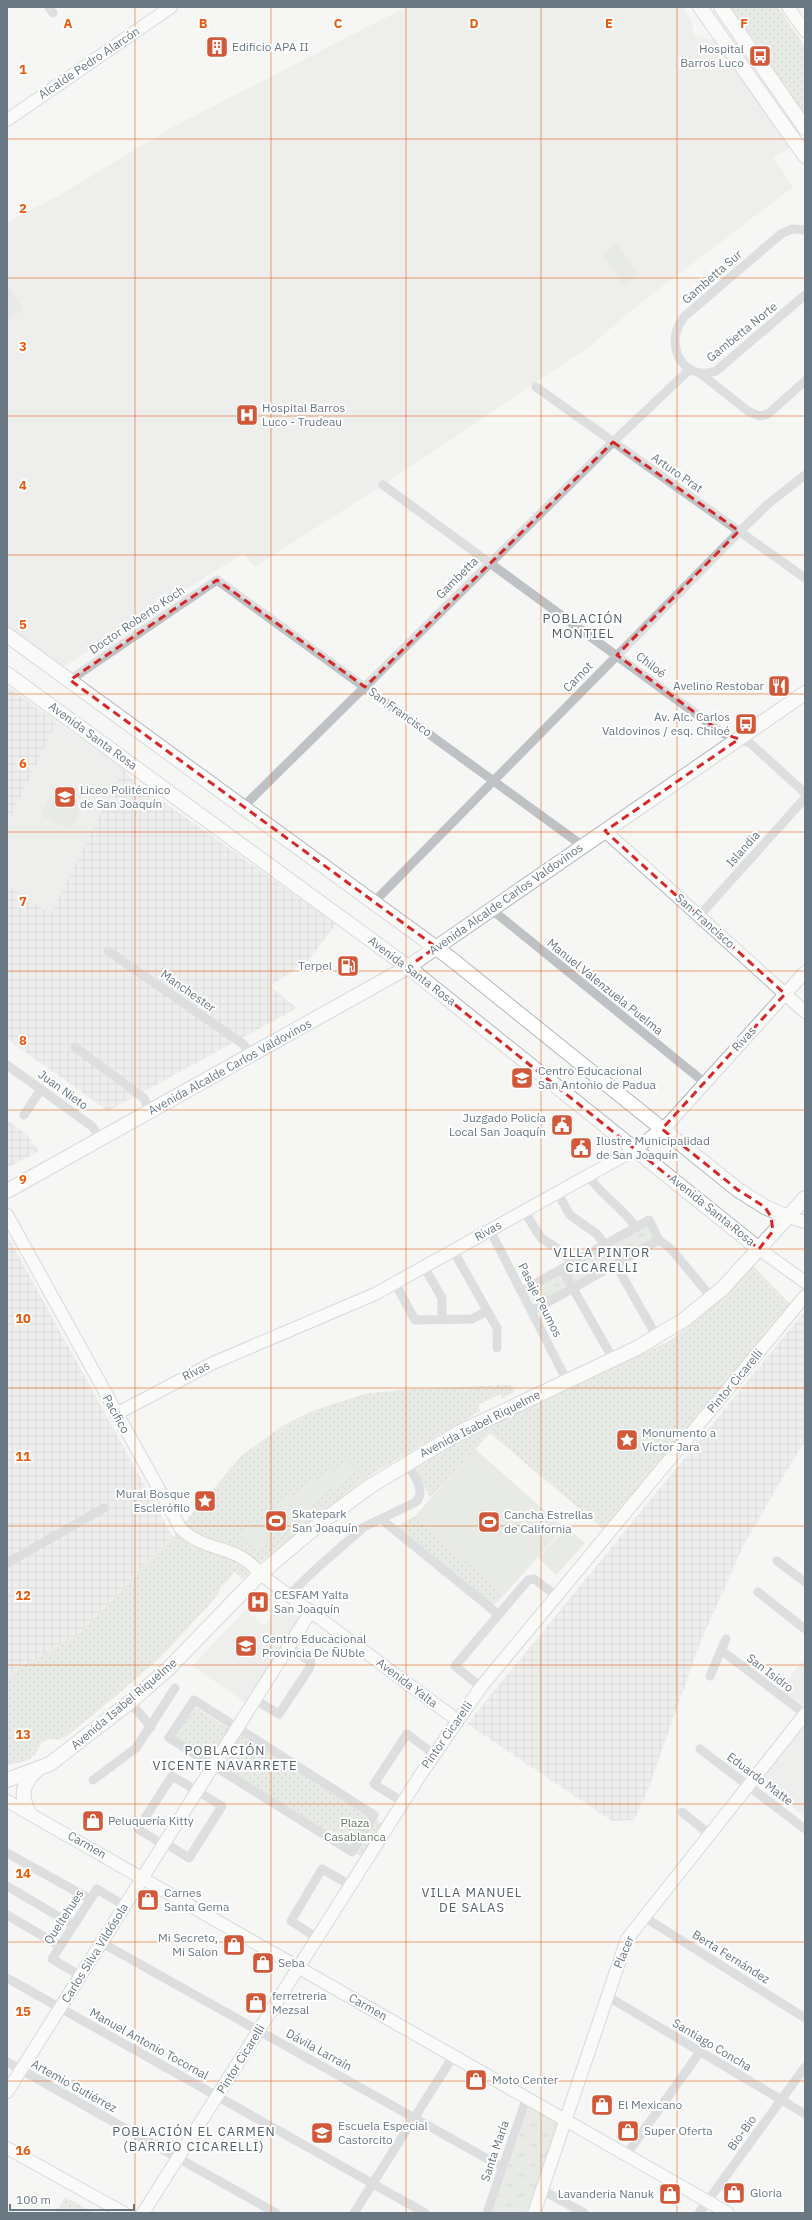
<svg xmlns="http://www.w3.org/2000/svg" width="812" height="2220" font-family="'IBM Plex Sans',sans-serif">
<defs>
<pattern id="industrial-grid" width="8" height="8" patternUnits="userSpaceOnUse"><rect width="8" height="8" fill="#e4e5e4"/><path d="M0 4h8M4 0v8" fill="none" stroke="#bdbebe"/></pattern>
<pattern id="grass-tufts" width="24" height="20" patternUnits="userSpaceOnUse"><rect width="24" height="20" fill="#d6dbd3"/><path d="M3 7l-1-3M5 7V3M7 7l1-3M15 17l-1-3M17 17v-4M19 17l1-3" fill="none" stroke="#b1b6b1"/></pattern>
<pattern id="park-dots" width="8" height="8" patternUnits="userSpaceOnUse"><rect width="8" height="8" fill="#d6dbd3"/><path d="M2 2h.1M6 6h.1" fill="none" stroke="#b1b6b1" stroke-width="1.8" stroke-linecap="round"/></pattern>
</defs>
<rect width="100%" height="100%" fill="#f6f6f4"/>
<g fill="#e4e5e4">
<path d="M406 7H682L692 21 693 35 718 41 790 147 773 158 793 187 633 309 590 346 383 485 254 567 244 553 63 667 7 627V222L60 195 167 130Z"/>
<path d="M57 722 123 769 50 915 7 884V825Z"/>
<path d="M280 1605 300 1617 245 1702 192 1666 246 1609 264 1626Z"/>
<path d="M805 1658V1710L779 1690Z"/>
<path d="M805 1724V1816L760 1781Z"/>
</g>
<g fill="url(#industrial-grid)">
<path d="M7 686 57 722 7 825Z"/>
<path d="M123 769 134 781 336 924 307 962 270 986 297 1008 108 1111 7 1039V884L50 914Z"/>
<path d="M7 1120 26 1134 39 1151 7 1168Z"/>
<path d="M7 1235 173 1537 148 1563 141 1567 142 1569 80 1633 7 1676Z"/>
<path d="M805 1311V1443L796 1455 744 1544 700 1643 649 1787 634 1820 612 1821 467 1724Z"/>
</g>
<g fill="url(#grass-tufts)">
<path d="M648 1223 657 1239 536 1306 527 1290Z"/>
<path d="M529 2106 558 2123 528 2213H492Z"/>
</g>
<g fill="url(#park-dots)">
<path d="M729 7H778L805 47V117Z"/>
<path d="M753 1266 791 1305 603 1529 490 1433 430 1498 415 1466 452 1443 673 1339Z"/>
<path d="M511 1385 515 1392 502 1398 500 1394 478 1405 480 1411 369 1476 266 1558 262 1560 243 1579 235 1572 220 1588 218 1595 162 1656 117 1695 67 1736 57 1740 49 1739 41 1743C34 1762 25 1761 7 1765V1676L80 1633 142 1569 141 1567 167 1544 242 1455 284 1425 315 1410 364 1394 408 1389Z"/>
<path d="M415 1516 504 1595 493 1606 397 1526Z"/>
<path d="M193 1706 383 1824 362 1857 211 1759 172 1738Z"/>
<path d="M65 2197 94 2213H55Z"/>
</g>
<g fill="#d6dbd3">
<path d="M617 244 639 275 624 286 602 254Z"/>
<path d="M7 285 23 310 7 320Z"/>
<path d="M50 795 81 810 71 830 40 815Z"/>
<path d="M475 1449 564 1528 504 1595 415 1516Z"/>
<path d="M350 1461 355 1466 350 1473 256 1551 241 1537 304 1486Z"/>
<path d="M567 1527 585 1543 556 1575 538 1558Z"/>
</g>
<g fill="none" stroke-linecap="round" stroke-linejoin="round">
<g stroke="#b0b6b9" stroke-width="14">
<g id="secondary">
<path d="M788 7 805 31"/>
<path d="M7 120 171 7"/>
<path d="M605 831 805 1012"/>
<path d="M7 1215 181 1529C206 1553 238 1544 260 1574L457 1720"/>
<path d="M788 1217 805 1222"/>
<path d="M759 1249 805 1282"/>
<path d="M116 1414 213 1363 375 1294 636 1149 669 1123 805 972"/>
<path d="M7 1801 728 2213"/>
<path d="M7 2092 311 1611"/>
<path d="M7 2148 124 2213"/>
<path d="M143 2213 419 1777 481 1687 805 1296"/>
<path d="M534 2213 627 1939 805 1714"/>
</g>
</g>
<g stroke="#b2b6b9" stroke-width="16">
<g id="primary">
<path d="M700 7 805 156"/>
<path d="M721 7 805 128"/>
<path d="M7 635 450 958 738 1190 765 1207 788 1217"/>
<path d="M7 674 408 967 759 1249"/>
<path d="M7 1191 408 967 805 693"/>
<path d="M7 1780 50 1764 130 1702 168 1669 260 1574 323 1521 369 1487 460 1432 637 1348 685 1319 723 1288 805 1198"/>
<path d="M28 1811C20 1795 23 1782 37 1770"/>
</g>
</g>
<g stroke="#bec2c5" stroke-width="9">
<path d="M49 7 53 13"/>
<path d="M805 230 792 229 781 234 685 316C662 342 682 383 716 371L805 295"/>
<path d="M701 374 748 411 759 416 768 414 805 381"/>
<path d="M536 387 805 578"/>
<path d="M383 485 721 732 729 737 750 743 805 793"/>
<path d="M70 680 217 580 583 846"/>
<path d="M244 806 613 442 690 369"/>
<path d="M375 901 733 538 768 504 805 475"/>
<path d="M491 909 704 1082"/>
<path d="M699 916 805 798"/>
<path d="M108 951 243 1044 251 1055"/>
<path d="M75 1047 144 1098 150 1111"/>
<path d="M7 1065 93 1127 100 1139"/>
<path d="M24 1115 41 1089"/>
<path d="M588 1175C601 1196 623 1207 636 1228"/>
<path d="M557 1192 570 1215 597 1234 605 1245"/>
<path d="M524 1211 541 1238 560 1250 572 1263"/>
<path d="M490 1230 567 1381"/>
<path d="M453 1250 497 1328V1348"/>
<path d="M616 1265 657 1337"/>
<path d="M424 1267 442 1298V1320"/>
<path d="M562 1269 613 1359"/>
<path d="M395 1283 415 1320 472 1319 487 1311"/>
<path d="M522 1291 649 1220 659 1240 671 1249 712 1298"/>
<path d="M532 1311 659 1240"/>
<path d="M381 1519 498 1614"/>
<path d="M777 1561 805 1582"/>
<path d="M7 1563 104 1508"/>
<path d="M758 1592 805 1629"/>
<path d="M289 1595 317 1568 364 1527 416 1502C427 1490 413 1474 406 1462"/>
<path d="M721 1650 805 1714"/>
<path d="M710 1676 726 1639"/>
<path d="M481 1687 455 1666 528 1580 534 1579 557 1596"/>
<path d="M194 1700 374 1815 352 1852 169 1738Z"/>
<path d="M255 1700 279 1714 309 1669 311 1662 289 1647"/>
<path d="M130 1702 151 1727"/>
<path d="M700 1749 805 1829"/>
<path d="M93 1780 136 1748 175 1688"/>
<path d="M403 1802 374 1784 407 1734 434 1754"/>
<path d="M682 1812 709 1834"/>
<path d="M164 1845 138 1829 172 1776 222 1806 189 1858 165 1843"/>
<path d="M7 1853 90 1899"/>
<path d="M7 1886 73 1925"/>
<path d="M7 1915 60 1946"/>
<path d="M644 1917 805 2018"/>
<path d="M317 1938 291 1921 322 1869 350 1885"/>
<path d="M102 1943 502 2167"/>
<path d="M81 1976 52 1959 97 1889 125 1906"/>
<path d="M7 1978 425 2213"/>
<path d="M607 1996 805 2114"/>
<path d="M7 2062 276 2213"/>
<path d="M626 2155 700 2052"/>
<path d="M542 2190 584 2213"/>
<path d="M354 2213 454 2055"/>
<path d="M487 2213 527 2097"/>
<path d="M699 2213 805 2067"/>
</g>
<use href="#secondary" stroke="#fff" stroke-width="12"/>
<use href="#primary" stroke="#fff" stroke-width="14"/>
</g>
<path d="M0 0H812V2220H0ZM613 442 739 531 617 655 724 734 739 739 605 831 785 994 662 1129 738 1190 765 1207 771 1217 773 1231 759 1249 408 967 436 947 70 680 217 580 365 687Z" fill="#f6f6f4" fill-opacity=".55" fill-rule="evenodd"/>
<path fill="none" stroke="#d62828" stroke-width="3" stroke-dasharray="8 5" stroke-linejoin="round" d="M613 442 739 531 617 655 724 734 739 739 605 831 785 994 662 1129 738 1190 765 1207 771 1217 773 1231 759 1249 408 967 436 947 70 680 217 580 365 687Z"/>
<path fill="none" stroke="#e8590c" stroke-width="1" stroke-opacity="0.55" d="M135 7V2213M271 7V2213M406 7V2213M541 7V2213M677 7V2213M7 139H805M7 278H805M7 416H805M7 555H805M7 694H805M7 832H805M7 971H805M7 1110H805M7 1249H805M7 1388H805M7 1526H805M7 1665H805M7 1804H805M7 1942H805M7 2081H805"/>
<defs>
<g id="building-square" transform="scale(1.15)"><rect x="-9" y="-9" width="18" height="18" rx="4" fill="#d15939" stroke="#fff"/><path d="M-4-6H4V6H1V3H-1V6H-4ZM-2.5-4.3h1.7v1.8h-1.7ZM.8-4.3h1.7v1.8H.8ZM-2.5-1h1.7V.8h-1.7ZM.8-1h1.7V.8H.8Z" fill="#fff"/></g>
<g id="bus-square" transform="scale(1.15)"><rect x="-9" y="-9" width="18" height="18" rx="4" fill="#d15939" stroke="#fff"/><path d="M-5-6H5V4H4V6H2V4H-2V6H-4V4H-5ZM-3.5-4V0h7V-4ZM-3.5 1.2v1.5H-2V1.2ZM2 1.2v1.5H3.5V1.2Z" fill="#fff"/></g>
<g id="hospital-square" transform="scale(1.15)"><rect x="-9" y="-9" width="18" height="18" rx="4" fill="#d15939" stroke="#fff"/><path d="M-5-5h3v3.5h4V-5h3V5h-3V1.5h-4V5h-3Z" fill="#fff"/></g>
<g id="restaurant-square" transform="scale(1.15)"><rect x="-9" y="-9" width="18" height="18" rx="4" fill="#d15939" stroke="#fff"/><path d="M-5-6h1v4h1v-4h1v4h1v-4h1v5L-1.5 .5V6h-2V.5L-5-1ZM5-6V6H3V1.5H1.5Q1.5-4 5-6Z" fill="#fff"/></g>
<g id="school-square" transform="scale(1.15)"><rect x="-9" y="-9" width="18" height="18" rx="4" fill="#d15939" stroke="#fff"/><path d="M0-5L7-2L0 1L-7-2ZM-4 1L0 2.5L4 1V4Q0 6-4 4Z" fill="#fff"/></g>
<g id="fuel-square" transform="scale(1.15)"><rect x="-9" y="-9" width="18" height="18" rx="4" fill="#d15939" stroke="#fff"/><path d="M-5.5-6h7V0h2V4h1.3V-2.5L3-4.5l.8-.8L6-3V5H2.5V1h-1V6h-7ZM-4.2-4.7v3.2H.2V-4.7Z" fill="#fff"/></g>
<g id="civic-square" transform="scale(1.15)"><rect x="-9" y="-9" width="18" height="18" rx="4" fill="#d15939" stroke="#fff"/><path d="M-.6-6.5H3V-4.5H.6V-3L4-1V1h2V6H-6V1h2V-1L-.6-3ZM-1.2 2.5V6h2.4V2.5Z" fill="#fff"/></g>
<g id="sight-square" transform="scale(1.15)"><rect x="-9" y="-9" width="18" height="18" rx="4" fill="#d15939" stroke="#fff"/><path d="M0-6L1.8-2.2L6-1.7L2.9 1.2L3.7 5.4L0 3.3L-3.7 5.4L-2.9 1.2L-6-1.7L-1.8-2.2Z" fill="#fff"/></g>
<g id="stadium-square" transform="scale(1.15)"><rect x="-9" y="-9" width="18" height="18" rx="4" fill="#d15939" stroke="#fff"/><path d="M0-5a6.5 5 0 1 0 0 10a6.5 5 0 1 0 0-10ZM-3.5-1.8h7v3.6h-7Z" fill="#fff"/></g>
<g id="shop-square" transform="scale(1.15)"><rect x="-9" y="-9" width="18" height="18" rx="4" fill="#d15939" stroke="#fff"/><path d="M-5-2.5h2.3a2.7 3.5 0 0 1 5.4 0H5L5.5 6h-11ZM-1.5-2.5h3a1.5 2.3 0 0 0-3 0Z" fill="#fff"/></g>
</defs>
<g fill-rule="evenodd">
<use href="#building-square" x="217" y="47"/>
<use href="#bus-square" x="760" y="56"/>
<use href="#hospital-square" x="247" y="415"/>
<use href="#restaurant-square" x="779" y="686"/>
<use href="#bus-square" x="746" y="724"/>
<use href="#school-square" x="65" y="797"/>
<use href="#fuel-square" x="348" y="966"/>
<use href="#school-square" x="522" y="1078"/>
<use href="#civic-square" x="562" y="1125"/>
<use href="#civic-square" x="581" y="1148"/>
<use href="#sight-square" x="627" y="1440"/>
<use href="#sight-square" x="205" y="1501"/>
<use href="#stadium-square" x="276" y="1521"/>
<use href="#stadium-square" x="489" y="1522"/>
<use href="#hospital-square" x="258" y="1602"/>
<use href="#school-square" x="246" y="1646"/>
<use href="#shop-square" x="93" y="1821"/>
<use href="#shop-square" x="148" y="1900"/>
<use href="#shop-square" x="234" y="1945"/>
<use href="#shop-square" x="263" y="1963"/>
<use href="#shop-square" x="256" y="2003"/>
<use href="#shop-square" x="476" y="2080"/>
<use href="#shop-square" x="602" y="2105"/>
<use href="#shop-square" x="628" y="2131"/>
<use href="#school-square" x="322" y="2133"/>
<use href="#shop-square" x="734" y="2193"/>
<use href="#shop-square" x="670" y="2194"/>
</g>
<g text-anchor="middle" stroke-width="4" stroke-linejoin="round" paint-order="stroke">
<g font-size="12" fill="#687781" stroke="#fff" text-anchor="start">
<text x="232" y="51">Edificio APA II</text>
<text x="744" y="53" text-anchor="end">Hospital<tspan x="744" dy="14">Barros Luco</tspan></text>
<text x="262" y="412">Hospital Barros<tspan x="262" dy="14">Luco - Trudeau</tspan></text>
<text x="764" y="690" text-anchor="end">Avelino Restobar</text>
<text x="730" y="721" text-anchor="end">Av. Alc. Carlos<tspan x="730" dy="14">Valdovinos / esq. Chiloé</tspan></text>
<text x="80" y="794">Liceo Politécnico<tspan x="80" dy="14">de San Joaquín</tspan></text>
<text x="332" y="970" text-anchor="end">Terpel</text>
<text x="538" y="1075">Centro Educacional<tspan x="538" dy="14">San Antonio de Padua</tspan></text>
<text x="546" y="1122" text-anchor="end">Juzgado Policía<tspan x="546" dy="14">Local San Joaquín</tspan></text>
<text x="596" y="1145">Ilustre Municipalidad<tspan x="596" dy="14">de San Joaquín</tspan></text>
<text x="642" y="1437">Monumento a<tspan x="642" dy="14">Víctor Jara</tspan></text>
<text x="190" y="1498" text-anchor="end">Mural Bosque<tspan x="190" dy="14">Esclerófilo</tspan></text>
<text x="292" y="1518">Skatepark<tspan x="292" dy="14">San Joaquín</tspan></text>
<text x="504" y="1519">Cancha Estrellas<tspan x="504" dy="14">de California</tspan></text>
<text x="274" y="1599">CESFAM Yalta<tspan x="274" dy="14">San Joaquín</tspan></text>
<text x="262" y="1643">Centro Educacional<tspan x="262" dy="14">Provincia De ÑUble</tspan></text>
<text x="108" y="1825">Peluquería Kitty</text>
<text x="164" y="1897">Carnes<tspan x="164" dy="14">Santa Gema</tspan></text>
<text x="218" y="1942" text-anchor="end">Mi Secreto,<tspan x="218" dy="14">Mi Salon</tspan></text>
<text x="278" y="1967">Seba</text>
<text x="272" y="2000">ferretreria<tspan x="272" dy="14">Mezsal</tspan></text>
<text x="492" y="2084">Moto Center</text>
<text x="618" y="2109">El Mexicano</text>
<text x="338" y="2130">Escuela Especial<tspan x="338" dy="14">Castorcito</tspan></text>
<text x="644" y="2135">Super Oferta</text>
<text x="750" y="2197">Gloria</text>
<text x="654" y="2198" text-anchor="end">Lavanderia Nanuk</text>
</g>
<g font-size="12" fill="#687781" stroke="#fff">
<text transform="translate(89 63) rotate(-34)" y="4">Alcalde Pedro Alarcón</text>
<text transform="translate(712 277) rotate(-41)" y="4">Gambetta Sur</text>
<text transform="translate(742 332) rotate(-39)" y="4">Gambetta Norte</text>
<text transform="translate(677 473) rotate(35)" y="4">Arturo Prat</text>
<text transform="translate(457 578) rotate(-45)" y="4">Gambetta</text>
<text transform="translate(137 620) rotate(-34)" y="4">Doctor Roberto Koch</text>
<text transform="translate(651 665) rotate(37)" y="4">Chiloé</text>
<text transform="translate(578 677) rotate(-46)" y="4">Carnot</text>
<text transform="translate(400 712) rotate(36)" y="4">San Francisco</text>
<text transform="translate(93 736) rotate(36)" y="4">Avenida Santa Rosa</text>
<text transform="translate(743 849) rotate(-48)" y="4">Islandia</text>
<text transform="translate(506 899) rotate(-35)" y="4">Avenida Alcalde Carlos Valdovinos</text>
<text transform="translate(705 921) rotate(42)" y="4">San Francisco</text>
<text transform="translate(412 971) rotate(37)" y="4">Avenida Santa Rosa</text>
<text transform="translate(605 987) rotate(39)" y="4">Manuel Valenzuela Puelma</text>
<text transform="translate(188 991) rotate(35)" y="4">Manchester</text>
<text transform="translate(744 1039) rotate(-48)" y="4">Rivas</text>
<text transform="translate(230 1067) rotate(-29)" y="4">Avenida Alcalde Carlos Valdovinos</text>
<text transform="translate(63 1090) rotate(36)" y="4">Juan Nieto</text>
<text transform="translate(712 1210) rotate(39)" y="4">Avenida Santa Rosa</text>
<text transform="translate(488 1231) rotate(-29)" y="4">Rivas</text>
<text transform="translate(540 1300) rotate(63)" y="4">Pasaje Peumos</text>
<text transform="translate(196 1371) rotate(-26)" y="4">Rivas</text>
<text transform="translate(735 1381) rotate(-50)" y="4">Pintor Cicarelli</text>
<text transform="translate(116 1414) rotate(61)" y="4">Pacifico</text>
<text transform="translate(480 1424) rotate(-27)" y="4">Avenida Isabel Riquelme</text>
<text transform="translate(770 1673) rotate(37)" y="4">San Isidro</text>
<text transform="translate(407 1683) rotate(37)" y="4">Avenida Yalta</text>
<text transform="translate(124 1704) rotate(-40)" y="4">Avenida Isabel Riquelme</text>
<text transform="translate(447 1735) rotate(-55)" y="4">Pintor Cicarelli</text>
<text transform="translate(760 1779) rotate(37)" y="4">Eduardo Matte</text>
<text transform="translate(87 1845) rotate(30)" y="4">Carmen</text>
<text transform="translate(64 1917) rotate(-57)" y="4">Queltehues</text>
<text transform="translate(624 1952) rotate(-67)" y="4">Placer</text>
<text transform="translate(95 1953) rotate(-58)" y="4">Carlos Silva Vildósola</text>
<text transform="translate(731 1957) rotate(32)" y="4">Berta Fernández</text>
<text transform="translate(368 2007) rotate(30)" y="4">Carmen</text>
<text transform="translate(149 2044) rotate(29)" y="4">Manuel Antonio Tocornal</text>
<text transform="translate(712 2045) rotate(31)" y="4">Santiago Concha</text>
<text transform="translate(319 2050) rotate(29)" y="4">Dávila Larraín</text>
<text transform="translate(241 2059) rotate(-58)" y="4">Pintor Cicarelli</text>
<text transform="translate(74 2086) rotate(29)" y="4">Artemio Gutiérrez</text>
<text transform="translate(742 2133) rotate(-54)" y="4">Bio-Bio</text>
<text transform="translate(495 2151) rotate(-71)" y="4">Santa María</text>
</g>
<g font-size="12" fill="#6b7967" stroke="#fff">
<text x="355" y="1827">Plaza<tspan x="355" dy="14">Casablanca</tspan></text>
</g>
<g font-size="13" letter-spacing="1" fill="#566067" stroke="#fff">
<text x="583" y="623">POBLACIÓN<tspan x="583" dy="15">MONTIEL</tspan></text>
<text x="602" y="1257">VILLA PINTOR<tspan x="602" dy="15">CICARELLI</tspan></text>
<text x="225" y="1755">POBLACIÓN<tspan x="225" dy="15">VICENTE NAVARRETE</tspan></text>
<text x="472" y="1897">VILLA MANUEL<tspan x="472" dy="15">DE SALAS</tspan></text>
<text x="194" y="2136">POBLACIÓN EL CARMEN<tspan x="194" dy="15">(BARRIO CICARELLI)</tspan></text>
</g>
</g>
<g font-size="13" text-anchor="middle" font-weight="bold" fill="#e8590c" stroke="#fff" stroke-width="4" stroke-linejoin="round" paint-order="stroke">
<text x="68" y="28">A</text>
<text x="203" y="28">B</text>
<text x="338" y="28">C</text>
<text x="474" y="28">D</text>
<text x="609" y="28">E</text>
<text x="744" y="28">F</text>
<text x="23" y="74">1</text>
<text x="23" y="213">2</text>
<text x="23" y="351">3</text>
<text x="23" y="490">4</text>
<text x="23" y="629">5</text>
<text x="23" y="768">6</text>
<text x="23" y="906">7</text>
<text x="23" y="1045">8</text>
<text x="23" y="1184">9</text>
<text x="23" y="1323">10</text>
<text x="23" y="1461">11</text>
<text x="23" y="1600">12</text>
<text x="23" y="1739">13</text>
<text x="23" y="1878">14</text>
<text x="23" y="2016">15</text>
<text x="23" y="2155">16</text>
</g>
<rect width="812" height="2220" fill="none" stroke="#687781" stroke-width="16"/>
<path d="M10 2204v6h124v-6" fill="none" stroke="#687781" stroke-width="2"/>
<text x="16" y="2204" font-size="12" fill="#687781" stroke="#ffffff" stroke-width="3" paint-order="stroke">100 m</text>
</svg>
